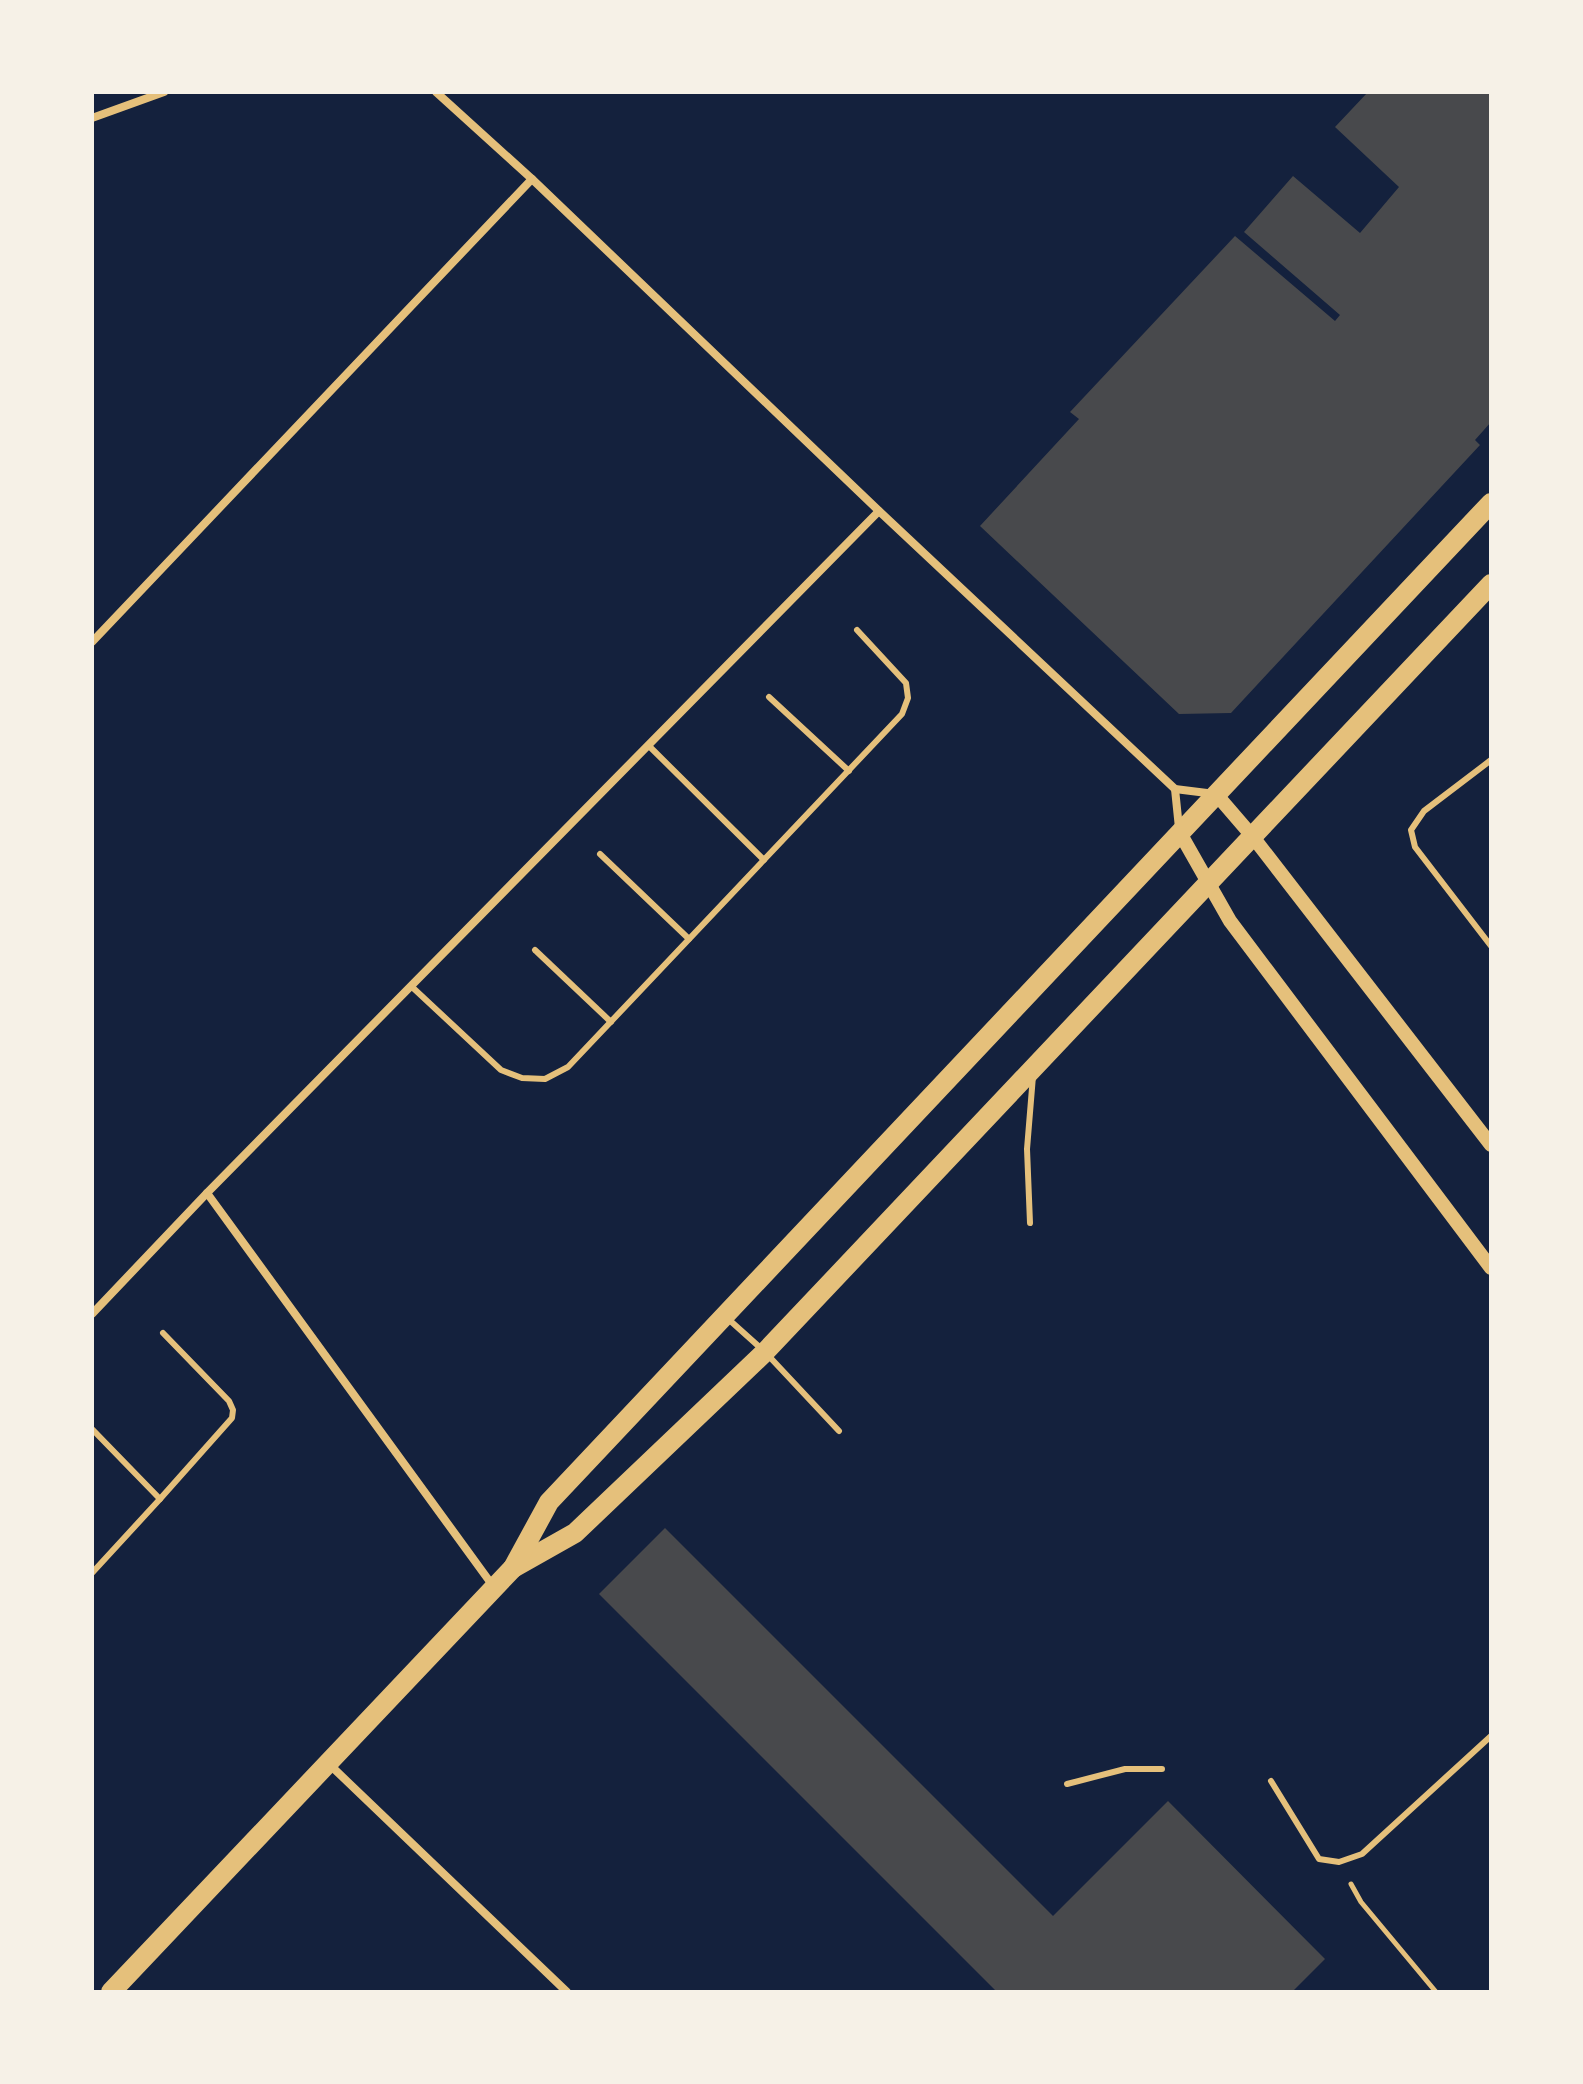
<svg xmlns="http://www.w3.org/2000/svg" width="1583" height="2084" font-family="Karla,sans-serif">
<rect width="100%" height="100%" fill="#14213d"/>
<g fill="#48494c">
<path d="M1368 92H1491V422L1475 440 1480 445 1231 713 1179 714 980 526 1079 419 1070 412 1235 236 1335 321 1340 315 1244 232 1293 176 1360 233 1399 187 1335 127Z"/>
<path d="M665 1528 1053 1916 1168 1801 1325 1959 1292 1992H997L599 1594Z"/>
</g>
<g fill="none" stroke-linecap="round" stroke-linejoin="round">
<path stroke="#e5c07b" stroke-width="5" d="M1351 1884 1361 1902 1436 1992"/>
<g stroke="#e5c07b" stroke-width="6">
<path d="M769 697 849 771"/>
<path d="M648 745 764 860"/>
<path d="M1491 760 1424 811 1411 830 1415 847 1491 946"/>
<path d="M600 854 689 939"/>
<path d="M535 950 611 1022"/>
<path d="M411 986 501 1070 522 1078 545 1079 568 1067 902 714 908 698 906 683 857 630"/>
<path d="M1030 1223 1027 1149 1033 1076"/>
<path d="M726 1317 765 1352 839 1431"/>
<path d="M92 1429 160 1499 232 1418 233 1410 229 1401 163 1333"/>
<path d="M92 1573 160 1499"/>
<path d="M1271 1781 1319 1859 1339 1862 1362 1854 1491 1736"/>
<path d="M1067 1784 1125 1769H1162"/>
</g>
<g stroke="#e5c07b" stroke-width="8">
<path d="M436 92 532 179 879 511 1175 789 1215 794"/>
<path d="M92 118 164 92"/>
<path d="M92 642 532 179"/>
<path d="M1175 789 1179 828"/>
<path d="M207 1193 493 1586"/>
<path d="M92 1314 207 1193 879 511"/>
<path d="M329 1764 567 1992"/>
</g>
<g stroke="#e5c07b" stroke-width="14">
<path d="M1216 794 1253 837 1491 1145"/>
<path d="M1180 833 1230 921 1491 1268"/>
</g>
<g stroke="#e5c07b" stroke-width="20">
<path d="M513 1568 575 1533 765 1352 1491 584"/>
<path d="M111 1992 513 1568 549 1502 1491 503"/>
</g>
</g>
<rect width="1583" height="2084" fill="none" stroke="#f6f1e7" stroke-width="188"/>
</svg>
